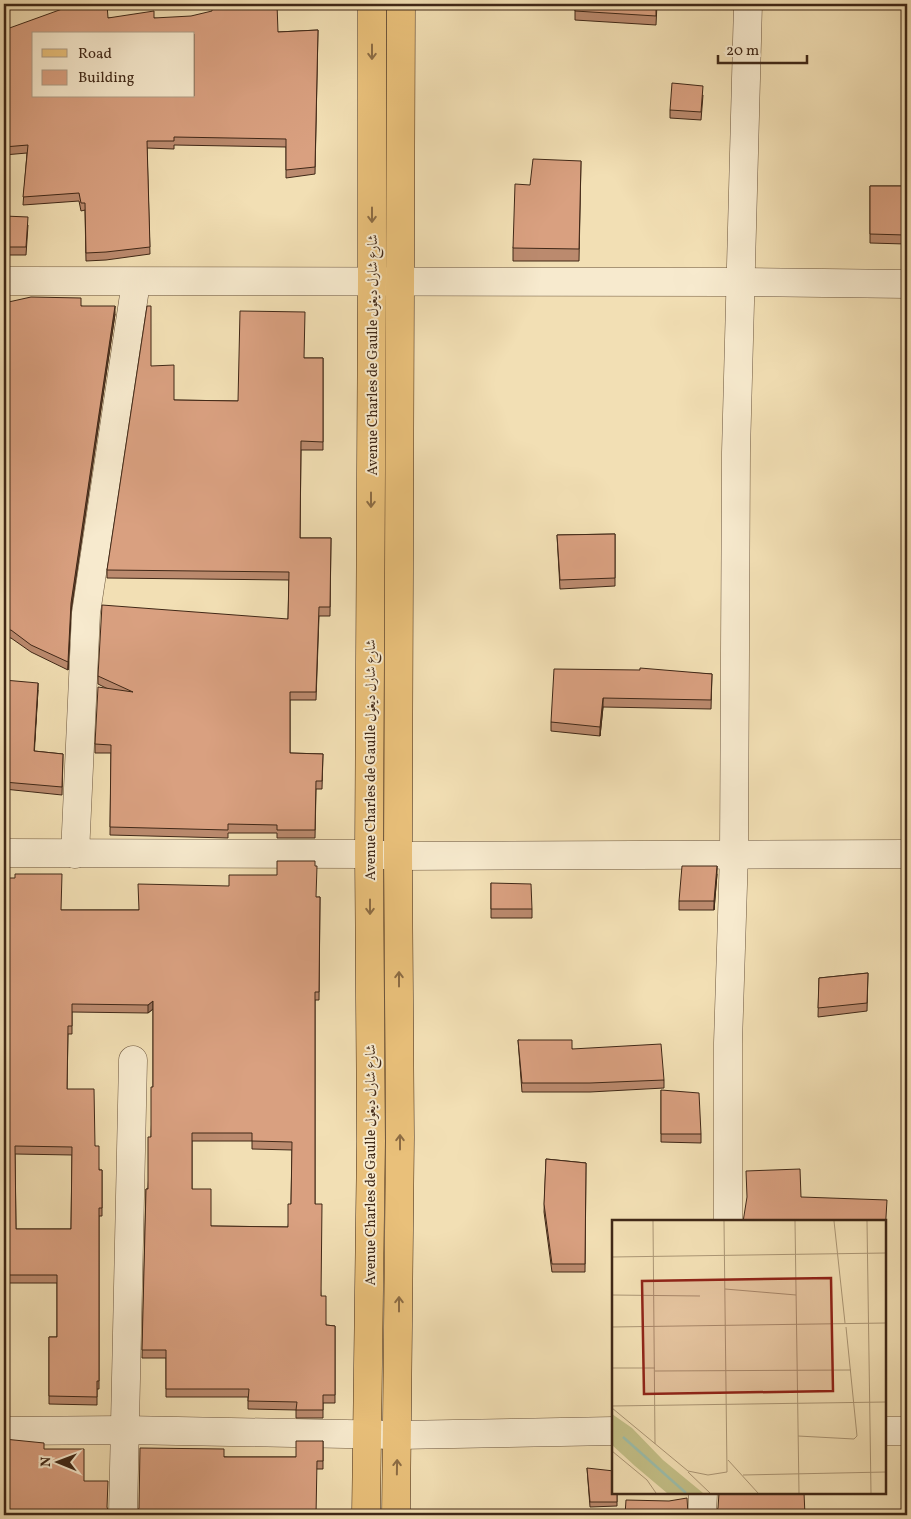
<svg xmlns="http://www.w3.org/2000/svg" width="911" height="1519" font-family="Vollkorn,Amiri,serif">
<rect width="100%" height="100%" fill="#f2dfb4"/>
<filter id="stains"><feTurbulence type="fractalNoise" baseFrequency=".004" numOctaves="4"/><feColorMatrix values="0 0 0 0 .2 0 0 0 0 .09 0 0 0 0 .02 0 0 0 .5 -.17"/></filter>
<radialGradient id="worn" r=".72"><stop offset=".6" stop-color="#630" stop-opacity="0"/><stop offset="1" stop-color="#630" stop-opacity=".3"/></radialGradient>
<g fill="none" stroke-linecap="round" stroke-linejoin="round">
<g stroke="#6c563e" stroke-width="29">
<g id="minor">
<path d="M4 281 740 282 907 284"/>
<path d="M4 853 369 854 398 856 907 854"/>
<path d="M75 854 86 613 136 282"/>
<path d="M728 1222V1043L734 853 736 452 748 4"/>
<path d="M4 1431 125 1430 398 1435 614 1431"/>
<path d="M885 1431H907"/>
<path d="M123 1515 133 1060"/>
<path d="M702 1515 703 1493"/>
</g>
</g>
<g stroke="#402817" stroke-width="29">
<g id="primary">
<path d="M366 1515 371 1141 369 854 372 281V4"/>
<path d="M396 1515 400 1137 398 856 401 4"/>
</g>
</g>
<use href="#minor" stroke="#f7eace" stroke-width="28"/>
<use href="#primary" stroke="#e9c07a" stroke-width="28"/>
</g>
<g fill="#bb8a6e" stroke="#402817" fill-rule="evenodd">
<path d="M575 4H657L656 25 575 20Z"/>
<path d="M108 18H154L278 32 318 30 315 174 286 178V147L174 145V149L147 148 150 254 106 260 86 261 85 210 81 211 79 201 23 205 27 153 4 155V30Z"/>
<path d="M703 95 701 120 670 118V110Z"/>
<path d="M581 161 579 261H513V248L530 185Z"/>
<path d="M870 186H905V244L870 243Z"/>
<path d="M4 216 28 225 26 255H4Z"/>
<path d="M4 303 81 306 115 314 71 611 68 670 31 652 11 638H4Z"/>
<path d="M304 358H323V450H301L300 538H331L330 616H319L316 700H290V753L323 754 322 789H316L315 838H277V833H228V838L110 835 111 753H95V744L108 689 98 684V676L288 619 289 580 107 578V570L151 366 174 400 238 401Z"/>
<path d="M615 534V586L560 589 557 535Z"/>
<path d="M640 670 712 674 711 709 603 707 600 736 551 731V722Z"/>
<path d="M4 680 38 690 34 751 63 754 62 795 4 789Z"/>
<path d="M717 874 714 910H679V901Z"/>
<path d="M4 878 61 910H138L320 897 319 1000H315V1204L321 1296 326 1325 335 1326V1403H323V1418H296V1410L248 1409V1397H166V1358H142L146 1189H148L151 1137 153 1087V1009L148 1013 72 1012V1034H68L67 1089 95 1146 99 1170H102V1216H99V1389H97V1405L49 1404V1337H57V1283H4ZM192 1141H252V1149L292 1150 291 1204 288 1227 211 1226 192 1189ZM15 1154 72 1155 71 1229H16Z"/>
<path d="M491 883 532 909V918H491Z"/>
<path d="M868 973 867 1011 818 1017 819 978Z"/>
<path d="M518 1040 572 1049 664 1080V1088L590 1092H522Z"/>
<path d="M661 1090 701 1134V1143L661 1142Z"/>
<path d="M546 1159 586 1163 585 1272H552L544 1212Z"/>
<path d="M323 1441V1469H317L224 1457H296Z"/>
<path d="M587 1468 617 1493V1506L590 1507Z"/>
</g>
<g fill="#98705a" stroke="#402817">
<path d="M115 306V314L71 611 68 670 71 603Z"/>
<path d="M38 683V690L34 758V751Z"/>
<path d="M603 698V707L600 736V727Z"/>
<path d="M717 866V874L714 910V901Z"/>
<path d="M153 1001V1009L148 1013V1005Z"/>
</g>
<g fill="#d9a080" stroke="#402817" fill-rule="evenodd">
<path d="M76 4H107L108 18 154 11V18L191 16 212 11V4H277L278 32 318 30 315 167 286 170V139L174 137V141H147L150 247 106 252 86 253 85 203H81L79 193 23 197 28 145 4 147V30ZM34 34H194V96H34Z"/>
<path d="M575 4H656V16L575 11Z"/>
<path d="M672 83 703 86 701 112 670 110Z"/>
<path d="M533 159 581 161 579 249 513 248 515 184 530 185Z"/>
<path d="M870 186H905V235L870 234Z"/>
<path d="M4 216 28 217 26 247H4Z"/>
<path d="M31 297 81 298V306H115L71 603 68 662 31 645 11 630H4V303Z"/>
<path d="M147 306H151V366L174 365V400L238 401 240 311 305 312 304 358H323V442L301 441 300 538H331L330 607H319L316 692H290V753L323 754 322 781H316L315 830H277V825L228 824V830L110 827 111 745 95 744 98 687 133 692 98 676 102 605 288 619 289 572 107 570Z"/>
<path d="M615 534V578L560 580 557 535Z"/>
<path d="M640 668 712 674 711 700 603 698 600 727 551 722 554 669 640 670Z"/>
<path d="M4 680 38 683 34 751 63 754 62 787 4 782Z"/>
<path d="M277 861H315V866H317L316 897H320L319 992H315V1204H322L321 1296H326V1325L335 1326V1395H323V1410H296L297 1402 248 1401 249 1389H166V1350H142L146 1189H148V1137H151V1087H153V1001L148 1005 72 1004V1026H68L67 1089H94L95 1146H99V1170H102V1208H99V1381H97V1397L49 1396V1337H57V1275H4V878H15V874H62L61 910H139L138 884 229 886V875H277ZM192 1133H252V1141L292 1142 291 1204H288V1227L211 1226V1189H192ZM15 1146 72 1147 71 1229H16Z"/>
<path d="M682 866H717L714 901H679Z"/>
<path d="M491 883 531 884 532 909H491Z"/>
<path d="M868 973 867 1003 818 1008 819 978Z"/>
<path d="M518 1040H572V1049L661 1044 664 1080 590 1083H522Z"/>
<path d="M661 1090 699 1093 701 1134H661Z"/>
<path d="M546 1159 586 1163 585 1264H552L544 1204Z"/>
<path d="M800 1169 801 1197 887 1200 885 1234V1222H743L747 1197 746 1171Z"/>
<path d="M4 1439 44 1443V1449H84V1481H108L107 1507 109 1514 110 1515H4Z"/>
<path d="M296 1441H323V1461H317L316 1515H136L139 1508 140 1448 224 1449V1457H296Z"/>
<path d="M587 1468 614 1471V1493H617V1502H590Z"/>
<path d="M719 1493H804L805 1515H715L718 1508Z"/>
<path d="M687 1498 688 1514 689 1515H625L626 1500 669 1501Z"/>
<path d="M907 1511V1515H865V1512Z"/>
</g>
<defs><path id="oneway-shaft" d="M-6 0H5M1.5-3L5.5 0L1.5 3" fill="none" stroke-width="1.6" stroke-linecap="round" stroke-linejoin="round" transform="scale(1.25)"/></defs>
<g stroke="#8c6c44">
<use href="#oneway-shaft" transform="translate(372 52) rotate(90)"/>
<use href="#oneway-shaft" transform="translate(372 215) rotate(90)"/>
<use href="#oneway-shaft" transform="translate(371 500) rotate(90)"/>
<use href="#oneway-shaft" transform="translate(370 907) rotate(90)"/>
<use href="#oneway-shaft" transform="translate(399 979) rotate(-90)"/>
<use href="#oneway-shaft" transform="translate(400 1142) rotate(-90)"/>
<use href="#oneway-shaft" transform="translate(399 1304) rotate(-90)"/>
<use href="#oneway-shaft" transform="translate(397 1467) rotate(-89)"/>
</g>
<g text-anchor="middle" stroke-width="4" stroke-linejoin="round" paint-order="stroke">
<g font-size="14" fill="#402817" stroke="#f7eace">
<text transform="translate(372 355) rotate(-90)" y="5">Avenue Charles de Gaulle شارع شارل ديغول</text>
<text transform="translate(370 760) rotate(-90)" y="5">Avenue Charles de Gaulle شارع شارل ديغول</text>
<text transform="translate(370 1165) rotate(-90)" y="5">Avenue Charles de Gaulle شارع شارل ديغول</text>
</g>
</g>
<g transform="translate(612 1220)">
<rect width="274" height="274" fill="#f2dfb4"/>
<path d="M0 194 20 208 51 240 91 273H55L23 246 0 225Z" fill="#c3bf87"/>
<path fill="none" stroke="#9bbdab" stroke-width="2.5" d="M11 217 74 273"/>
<path fill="none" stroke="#ab9675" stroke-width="1" d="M41 1 43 224M183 1 187 273M222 1 233 103M255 1 259 273M0 37 274 33M113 69 184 75M0 75 88 76M0 107 274 103M0 148H43M43 151 239 150M0 186 274 182M0 188 76 251 96 255 115 252 112 1M186 216 242 219 245 216 234 107M0 231 35 260 44 273M116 240 146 273M76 252 98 273M131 255 274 252"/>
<path fill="#8f2418" fill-opacity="0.15" stroke="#8f2418" stroke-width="2.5" d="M219 58 221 171 32 174 30 61Z"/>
<rect width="274" height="274" fill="none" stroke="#402817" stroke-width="2.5"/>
</g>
<rect width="911" height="1519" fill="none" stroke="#f2dfb4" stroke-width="20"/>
<rect x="5" y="5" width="901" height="1509" fill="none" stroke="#402817" stroke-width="2.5"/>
<rect x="10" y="10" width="891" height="1499" fill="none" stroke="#402817"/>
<rect x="32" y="32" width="162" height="65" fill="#f7eace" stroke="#ae9c85"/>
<rect x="42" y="49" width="25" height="8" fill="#e9c07a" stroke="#ae9c85"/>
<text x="78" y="58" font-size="15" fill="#402817">Road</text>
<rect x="42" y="70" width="25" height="15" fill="#d9a080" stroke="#ae9c85"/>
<text x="78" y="82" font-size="15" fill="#402817">Building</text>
<g transform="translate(58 1462) rotate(271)" stroke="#f7eace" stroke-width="4" paint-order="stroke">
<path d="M0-4L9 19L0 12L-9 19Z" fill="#402817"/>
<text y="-8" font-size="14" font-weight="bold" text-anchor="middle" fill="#402817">N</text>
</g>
<path d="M718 55v8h89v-8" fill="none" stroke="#402817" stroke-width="2.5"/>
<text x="726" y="55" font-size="15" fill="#402817" stroke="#f7eace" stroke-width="4" paint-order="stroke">20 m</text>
<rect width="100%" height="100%" filter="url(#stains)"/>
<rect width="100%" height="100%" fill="url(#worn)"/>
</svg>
